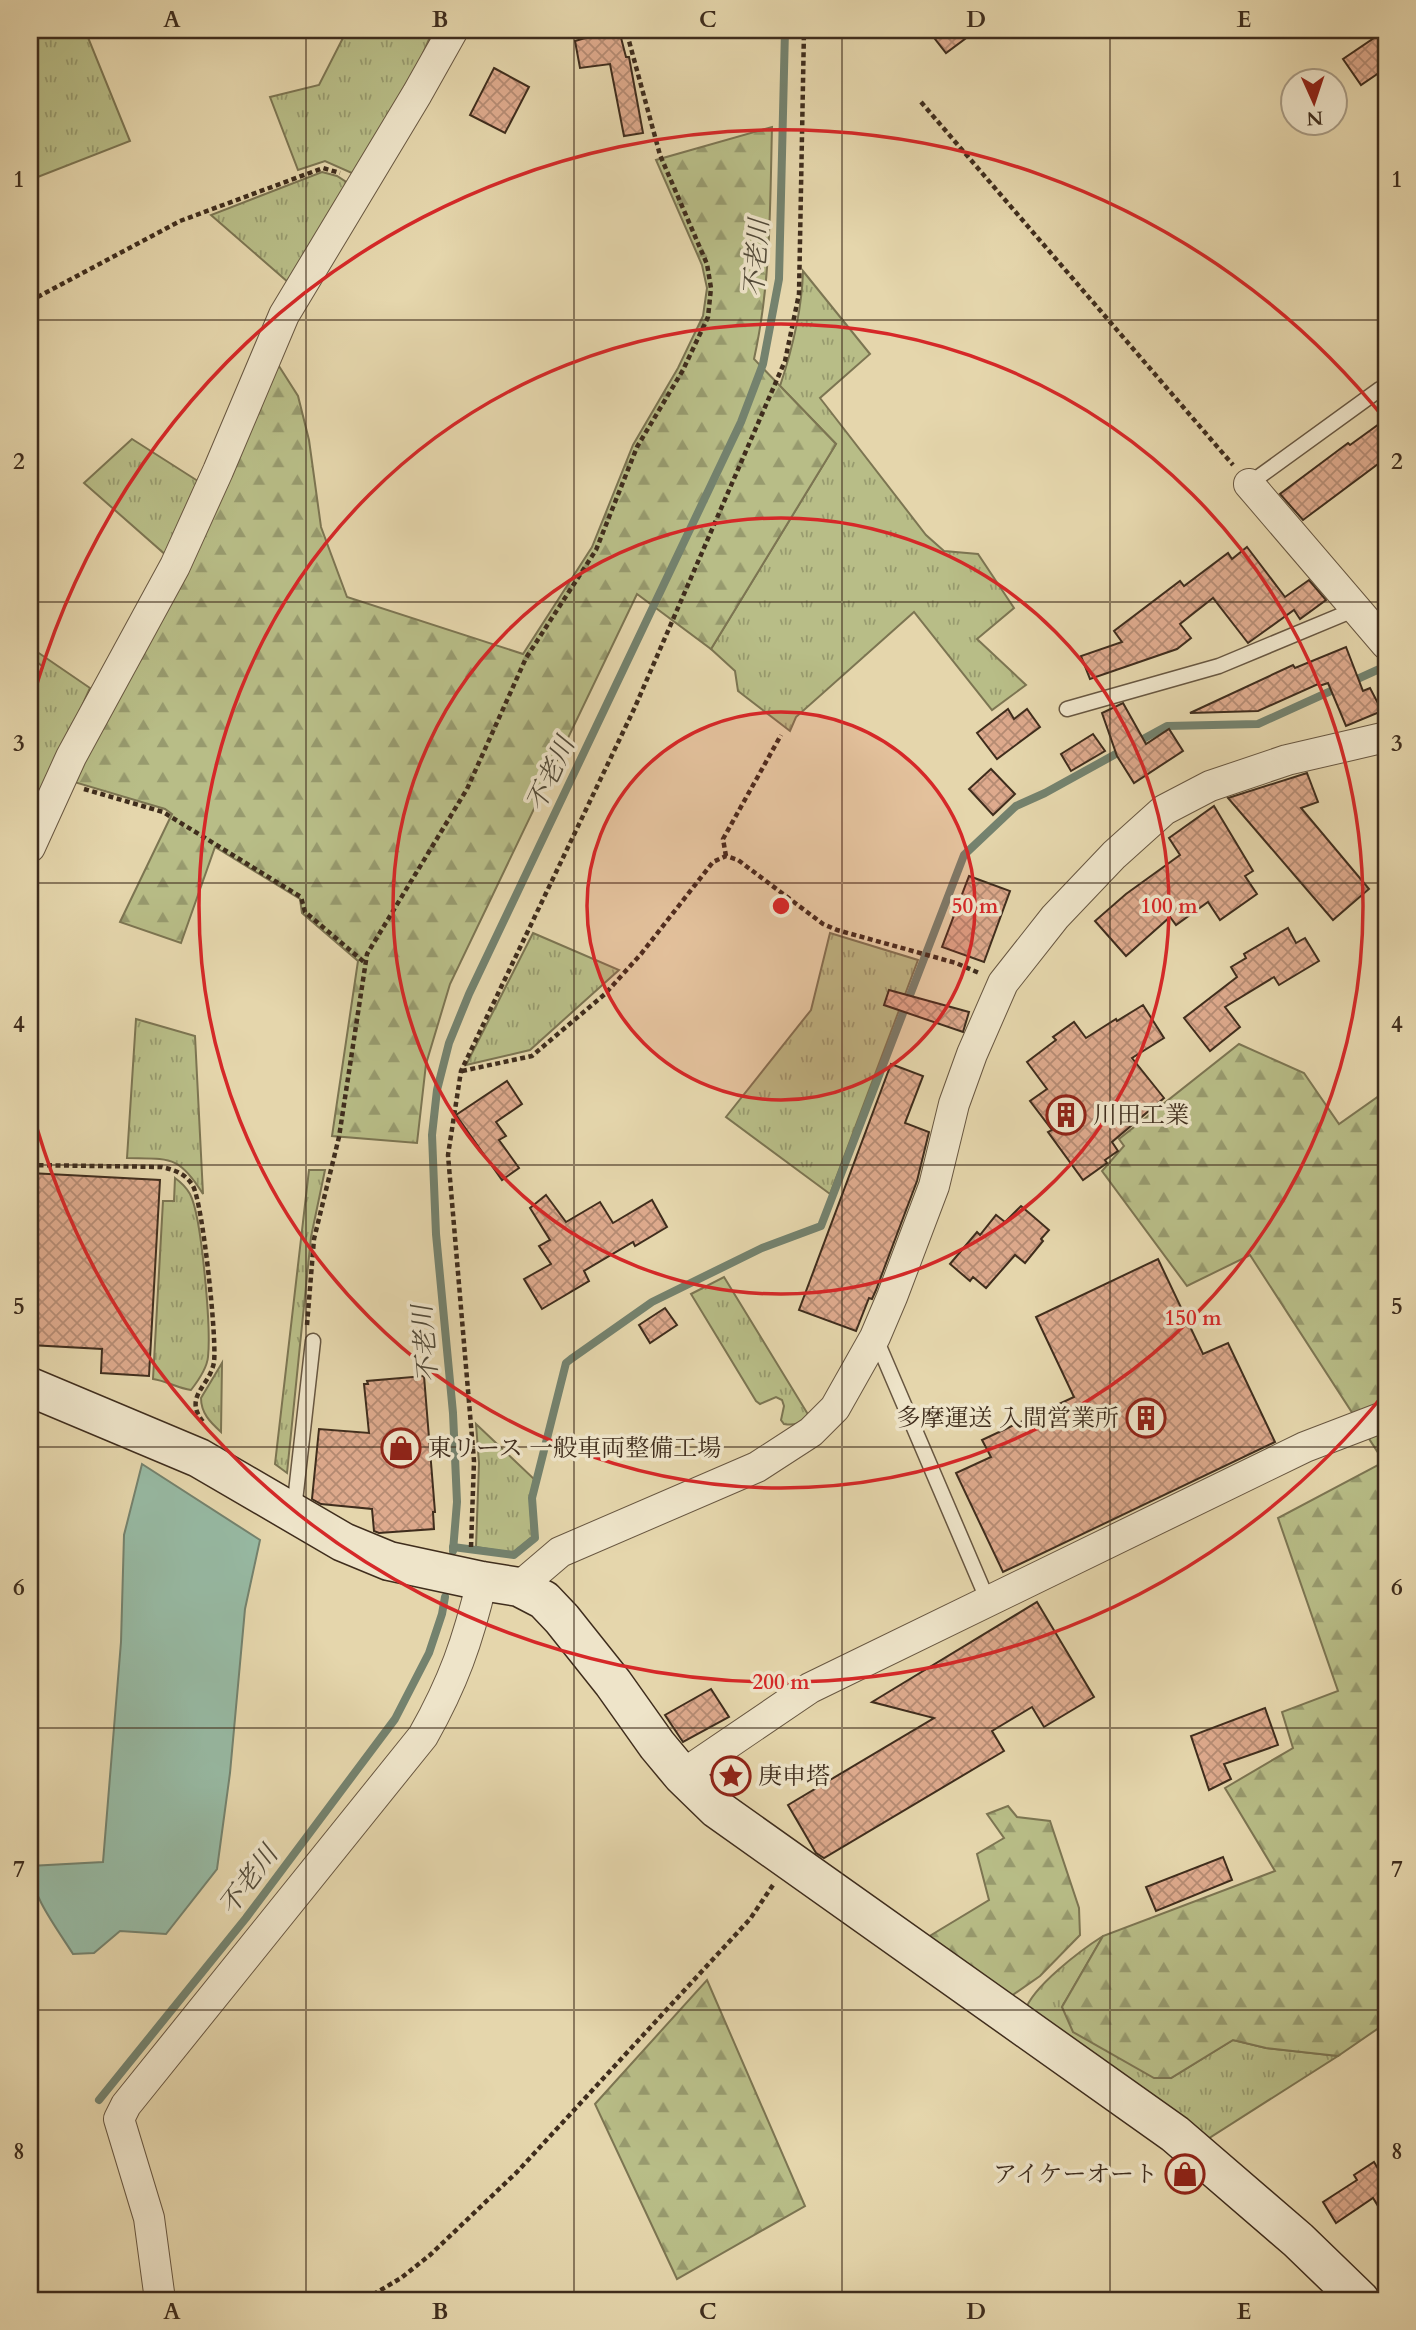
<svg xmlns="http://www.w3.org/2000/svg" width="1416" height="2330" font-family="Cardo,'Noto Serif JP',serif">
<defs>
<pattern id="grass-tufts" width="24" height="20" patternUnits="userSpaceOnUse" patternTransform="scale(1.75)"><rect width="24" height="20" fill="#b8bd87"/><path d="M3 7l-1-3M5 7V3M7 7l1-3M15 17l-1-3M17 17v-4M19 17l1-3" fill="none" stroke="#979a6e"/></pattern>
<pattern id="forest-firs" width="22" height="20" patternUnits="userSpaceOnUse" patternTransform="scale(1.75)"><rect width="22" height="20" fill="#b8bd87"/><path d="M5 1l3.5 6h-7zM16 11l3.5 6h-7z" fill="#979a6e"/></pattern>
<pattern id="building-cross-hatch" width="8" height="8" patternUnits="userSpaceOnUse" patternTransform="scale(1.75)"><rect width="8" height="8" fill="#deaa8d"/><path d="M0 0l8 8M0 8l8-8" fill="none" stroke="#b58b73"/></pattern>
</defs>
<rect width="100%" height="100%" fill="#e5d6ac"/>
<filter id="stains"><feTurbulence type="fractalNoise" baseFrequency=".00286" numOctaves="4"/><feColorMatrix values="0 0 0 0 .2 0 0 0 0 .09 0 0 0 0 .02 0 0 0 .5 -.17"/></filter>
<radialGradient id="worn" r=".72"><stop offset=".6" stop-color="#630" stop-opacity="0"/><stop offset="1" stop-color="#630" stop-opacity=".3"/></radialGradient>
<g fill="url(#grass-tufts)" stroke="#7c7552" stroke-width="2">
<path d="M30 30H85L130 141 30 180Z"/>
<path d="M347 30H433L419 63 354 174 325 161 298 170 270 97 319 85Z"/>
<path d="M322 172 337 176 351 185 289 283 211 215Z"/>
<path d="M803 271 870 354 820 398 926 535 944 551 978 554 1014 608 977 639 1026 685 992 710 914 612 796 717 790 731 738 691 735 671 711 649 836 444 780 386C792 350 802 310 803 271Z"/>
<path d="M132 439 201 483 167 556 84 483Z"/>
<path d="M30 647 90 688 41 798 30 790V692L43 667 30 656Z"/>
<path d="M533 933 619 970 530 1050 466 1065Z"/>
<path d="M830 933 918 960 830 1194 726 1117 811 1010Z"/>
<path d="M136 1019 195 1036 203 1194C179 1155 170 1159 127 1158Z"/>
<path d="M309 1170H325L311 1237 287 1473 275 1464Z"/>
<path d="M175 1178C182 1183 186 1187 190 1194 202 1217 211 1329 208 1357 207 1368 198 1381 191 1390 177 1388 167 1381 153 1379L163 1201H174Z"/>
<path d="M724 1277 809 1416C801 1423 795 1426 784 1424L781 1420 784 1406 782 1400 776 1397 760 1404 756 1401 691 1294Z"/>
<path d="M222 1363 221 1432C210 1422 201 1413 201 1398Z"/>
<path d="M476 1424 534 1479 530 1499 532 1537 513 1553 476 1547 479 1463Z"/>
<path d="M1103 1936 1062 2007 1171 2078 1233 2040 1266 2048 1338 2056 1203 2142 1025 2011C1032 1987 1081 1950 1103 1936Z"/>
</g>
<g fill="url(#forest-firs)" stroke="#7c7552" stroke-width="2">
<path d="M772 127C770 205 771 283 754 359L836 444 711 649 637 594 450 984 426 1064 417 1143 332 1136 358 961 302 913 300 899 215 847 181 943 120 922 172 814 165 809 74 782 277 363 298 396 309 440 321 527 347 597 523 654 592 547 633 445 678 368 703 316 707 288 702 265 656 160Z"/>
<path d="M1239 1044 1304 1073 1339 1124 1386 1091V2023L1338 2056 1266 2048 1233 2040 1171 2078H1154L1073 2032 1062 2007 1103 1936 1275 1871 1225 1788 1293 1748 1282 1712 1338 1691 1278 1518 1384 1462 1250 1255 1187 1286 1102 1171 1124 1146 1119 1139Z"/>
<path d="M1008 1806 1017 1817 1050 1821 1079 1908 1080 1935 1040 1976 1007 1999 923 1940 989 1900 977 1854 1004 1838 987 1814Z"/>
<path d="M707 1980 805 2206 677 2279 595 2104Z"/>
</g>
<path fill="#97baa4" stroke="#74826e" stroke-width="2" d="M142 1464 260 1540 245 1609 230 1773 217 1869 166 1934 120 1931 94 1953 73 1954C58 1930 30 1894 30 1866L103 1862 121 1642 124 1535Z"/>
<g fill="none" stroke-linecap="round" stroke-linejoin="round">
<g stroke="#74826e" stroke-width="8">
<path d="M1134 744 1167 726 1258 724 1386 666"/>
<path d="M453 1547 514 1555 535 1538 532 1498 566 1363 571 1359 652 1302 762 1248 821 1226 964 855 1016 806 1045 793 1123 750"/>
<path d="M453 1551 457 1502 453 1413 436 1234 432 1135 437 1090 449 1043 469 994 741 422 763 364 779 279 785 30"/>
<path d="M99 2100 246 1918 395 1719 429 1653 442 1614 445 1597"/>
</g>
</g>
<g fill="url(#building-cross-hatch)" stroke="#3f2d1d" stroke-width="2">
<path d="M613 30H619L626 57H629L643 133 624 136 610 64 580 68 575 41Z"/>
<path d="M928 30H977L946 53Z"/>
<path d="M1386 30V68L1361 85 1343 59Z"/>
<path d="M494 68 529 87 505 133 470 115Z"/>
<path d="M1386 419V458L1303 520 1280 494 1348 443 1350 445Z"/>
<path d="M1247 547 1285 597 1309 580 1326 600 1300 619 1294 610 1248 643 1213 598 1180 624 1191 638 1177 649 1090 679 1081 656 1122 642 1114 631 1180 581 1184 586 1228 553 1232 559Z"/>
<path d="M1346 647 1363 691 1370 688 1382 711 1346 726 1328 683 1319 686 1318 684 1258 711 1190 713 1293 665 1295 668Z"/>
<path d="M1123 703 1146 744 1169 729 1183 751 1134 783 1117 756 1102 713Z"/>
<path d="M1008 709 1014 719 1027 709 1040 727 997 759 977 733Z"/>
<path d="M1093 734 1105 751 1071 771 1061 754Z"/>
<path d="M991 769 1015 794 993 815 969 789Z"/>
<path d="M1307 773 1318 802 1301 808 1369 889 1333 920 1228 798Z"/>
<path d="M1214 806 1253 871 1245 876 1257 894 1220 920 1208 902 1176 925 1170 917 1126 956 1095 921 1126 894 1180 855 1169 838Z"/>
<path d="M969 876 1010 891 984 962 942 947Z"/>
<path d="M1288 928 1296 943 1305 938 1319 961 1279 985 1274 977 1225 1007 1240 1027 1210 1051 1184 1018 1237 977 1231 967 1246 958 1244 954Z"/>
<path d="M889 990 969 1012 963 1032 884 1005Z"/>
<path d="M1143 1005 1164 1038 1132 1058 1164 1098 1112 1142 1118 1151 1105 1160 1107 1163 1083 1180 1048 1132 1052 1130 1030 1101 1047 1089 1027 1062 1056 1040 1053 1037 1074 1022 1086 1038 1116 1019 1117 1021Z"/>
<path d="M891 1064 923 1076 905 1123 929 1132 917 1181 876 1290 872 1299 869 1298 856 1331 799 1310Z"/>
<path d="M507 1081 522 1104 496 1122 506 1136 499 1140 519 1168 502 1180 456 1115Z"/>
<path d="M30 1173 160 1180 149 1376 101 1373 102 1349 30 1345Z"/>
<path d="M546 1195 566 1222 600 1202 613 1223 652 1200 667 1227 635 1246 633 1242 584 1271 589 1281 542 1309 524 1279 551 1264 539 1246 550 1240 530 1208Z"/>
<path d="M1021 1206 1049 1230 1041 1239 1043 1241 1025 1263 1015 1255 986 1288 973 1277 970 1281 950 1264 977 1232 980 1235 996 1215 1005 1222Z"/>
<path d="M1158 1259 1203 1354 1228 1343 1275 1442 1003 1572 956 1473 991 1457 982 1440 1074 1397 1036 1317Z"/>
<path d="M665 1308 677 1325 650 1343 639 1325Z"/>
<path d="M424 1376 435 1512H433L434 1529 379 1533 374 1531 372 1509 321 1504 312 1499 319 1429 369 1433 364 1384H368L367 1381Z"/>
<path d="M1037 1602 1094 1697 1044 1727 1032 1707 992 1731 1004 1751 824 1858 816 1853 788 1805 934 1718 872 1702Z"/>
<path d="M711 1689 729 1717 683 1742 665 1715Z"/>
<path d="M1265 1708 1278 1745 1224 1764 1231 1779 1209 1790 1191 1736Z"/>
<path d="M1223 1857 1232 1880 1156 1911 1146 1887Z"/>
<path d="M1374 2162 1386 2182V2219L1373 2198 1336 2223 1323 2202 1357 2180 1354 2175Z"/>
</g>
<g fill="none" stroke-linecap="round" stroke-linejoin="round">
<g stroke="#685741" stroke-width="17">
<g id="lane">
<path d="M1249 484 1380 389"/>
<path d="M1067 709 1219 666 1356 609"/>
<path d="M876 1339 988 1601"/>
<path d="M294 1510 313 1341"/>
</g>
</g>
<g stroke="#685741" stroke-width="32">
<g id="street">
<path d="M1249 484 1386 644"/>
<path d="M30 847 71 757 175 566 218 471 284 315 417 94 453 30"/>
<path d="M519 1587 560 1552 757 1467 811 1432 835 1408 875 1337 892 1297 934 1186 954 1104 972 1054 1003 983 1055 917 1114 855 1164 810 1210 786 1287 760 1386 737"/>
<path d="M682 1775 810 1688 1305 1447 1386 1416"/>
<path d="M160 2300 149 2218 119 2119 126 2105 423 1736C453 1683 468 1641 482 1581"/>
</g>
</g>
<g stroke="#3f2d1d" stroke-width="41">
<path id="secondary" d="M30 1387 199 1458 343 1542 389 1561 482 1581 519 1587 544 1600 562 1619 613 1683 657 1745 682 1775 717 1809 1175 2134 1298 2240 1360 2300"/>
</g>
<g stroke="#3f2d1d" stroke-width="4.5" stroke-dasharray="5 3.5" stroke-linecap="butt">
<path d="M921 102 1233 465"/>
<path d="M30 301 180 221 323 168 340 173"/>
<path d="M84 789 163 812 301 897 305 912 364 962"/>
<path d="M726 856 723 839 781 735"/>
<path d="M462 1071 532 1056 605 994 641 954 713 862 726 856 738 860 823 924 837 930 956 963 979 973"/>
<path d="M30 1165 162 1167C175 1170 186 1174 193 1186 203 1205 217 1339 214 1362 210 1387 181 1397 205 1424"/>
<path d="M307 1325 314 1239 339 1137 367 954 467 789 526 658 596 550 637 447 683 370 708 317 711 288 707 264 660 155 626 30"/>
<path d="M471 1547 474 1461 448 1155 461 1071 635 707 785 361 799 294 804 30"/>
<path d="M357 2300 374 2294 401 2278 430 2255 517 2172 750 1919 773 1885"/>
</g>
<use href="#lane" stroke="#eee4c9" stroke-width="14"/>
<use href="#street" stroke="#eee4c9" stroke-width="30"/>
<use href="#secondary" stroke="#eee4c9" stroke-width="38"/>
</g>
<path fill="none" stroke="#3f2d1d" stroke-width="2" stroke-opacity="0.55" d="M306 30V2300M574 30V2300M842 30V2300M1110 30V2300M30 320H1386M30 602H1386M30 883H1386M30 1165H1386M30 1447H1386M30 1728H1386M30 2010H1386"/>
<circle cx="781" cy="906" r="194" fill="#d62828" fill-opacity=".12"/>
<g fill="none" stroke="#d62828" stroke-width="3.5">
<circle cx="781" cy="906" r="194"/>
<circle cx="781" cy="906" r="388"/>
<circle cx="781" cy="906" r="582"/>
<path d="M1384 1394A776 776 0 0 1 31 1107M31 705A776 776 0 0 1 1384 418"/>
</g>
<defs>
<g id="building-ring" transform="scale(2.0125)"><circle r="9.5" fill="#eee4c9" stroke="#8f2418" stroke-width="1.5"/><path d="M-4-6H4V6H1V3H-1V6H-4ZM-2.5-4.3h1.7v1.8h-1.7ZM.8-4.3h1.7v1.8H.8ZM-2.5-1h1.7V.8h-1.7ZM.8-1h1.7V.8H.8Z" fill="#8f2418"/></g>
<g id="shop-ring" transform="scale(2.0125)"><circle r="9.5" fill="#eee4c9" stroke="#8f2418" stroke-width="1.5"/><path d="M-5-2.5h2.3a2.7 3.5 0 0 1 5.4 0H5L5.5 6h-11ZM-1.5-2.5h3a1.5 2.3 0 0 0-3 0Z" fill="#8f2418"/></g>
<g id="sight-ring" transform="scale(2.0125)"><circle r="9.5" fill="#eee4c9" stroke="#8f2418" stroke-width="1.5"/><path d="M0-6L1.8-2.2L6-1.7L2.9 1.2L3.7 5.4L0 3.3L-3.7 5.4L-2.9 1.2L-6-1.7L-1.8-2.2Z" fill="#8f2418"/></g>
</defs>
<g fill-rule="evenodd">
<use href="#building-ring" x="1066" y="1115"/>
<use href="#building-ring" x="1146" y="1418"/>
<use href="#shop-ring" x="401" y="1448"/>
<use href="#sight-ring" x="731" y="1776"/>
<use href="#shop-ring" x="1185" y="2174"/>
</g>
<g text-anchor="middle" stroke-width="7" stroke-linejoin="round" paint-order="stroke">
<g font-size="24" fill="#3f2d1d" stroke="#eee4c9" text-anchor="start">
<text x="1093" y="1123">川田工業</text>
<text x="1119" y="1426" text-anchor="end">多摩運送 入間営業所</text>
<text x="428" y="1456">東リース 一般車両整備工場</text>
<text x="758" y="1784">庚申塔</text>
<text x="1158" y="2182" text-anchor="end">アイケーオート</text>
</g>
<g font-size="26" font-style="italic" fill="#514938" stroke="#eee4c9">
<text transform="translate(756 258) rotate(-86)" y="9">不老川</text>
<text transform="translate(550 774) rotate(-65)" y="9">不老川</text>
<text transform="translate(425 1344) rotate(-95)" y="9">不老川</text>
<text transform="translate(248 1880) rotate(-53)" y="9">不老川</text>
</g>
</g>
<circle cx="781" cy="906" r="10" fill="#d62828" stroke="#eee4c9" stroke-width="3.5"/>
<g font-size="21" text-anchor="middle" font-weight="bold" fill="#d62828" stroke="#eee4c9" stroke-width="7" stroke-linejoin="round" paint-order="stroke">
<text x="975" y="913">50 m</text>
<text x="1169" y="913">100 m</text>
<text x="1193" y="1325">150 m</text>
<text x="781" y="1689">200 m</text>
</g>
<rect width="1416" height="2330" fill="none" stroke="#e5d6ac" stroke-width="77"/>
<g transform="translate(1314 102) rotate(177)"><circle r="33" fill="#eee4c9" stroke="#a89b84" stroke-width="2"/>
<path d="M0-5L12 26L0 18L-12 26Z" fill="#8f2418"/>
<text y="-10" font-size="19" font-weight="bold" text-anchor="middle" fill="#3f2d1d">N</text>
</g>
<rect x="38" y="38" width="1340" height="2254" fill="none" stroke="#3f2d1d" stroke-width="2.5"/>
<g font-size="23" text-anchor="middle" font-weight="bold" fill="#3f2d1d">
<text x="172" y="27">A</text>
<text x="440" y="27">B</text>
<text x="708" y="27">C</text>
<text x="976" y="27">D</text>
<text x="1244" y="27">E</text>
<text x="19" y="187">1</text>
<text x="1397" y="187">1</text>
<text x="19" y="469">2</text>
<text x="1397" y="469">2</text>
<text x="19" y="751">3</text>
<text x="1397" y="751">3</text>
<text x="19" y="1032">4</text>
<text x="1397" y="1032">4</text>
<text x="19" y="1314">5</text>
<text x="1397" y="1314">5</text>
<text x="19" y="1595">6</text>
<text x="1397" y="1595">6</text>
<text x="19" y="1877">7</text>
<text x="1397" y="1877">7</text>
<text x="19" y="2159">8</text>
<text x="1397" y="2159">8</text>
<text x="172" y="2319">A</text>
<text x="440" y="2319">B</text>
<text x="708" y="2319">C</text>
<text x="976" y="2319">D</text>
<text x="1244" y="2319">E</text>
</g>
<rect width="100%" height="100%" filter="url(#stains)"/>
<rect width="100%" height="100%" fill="url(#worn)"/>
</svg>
